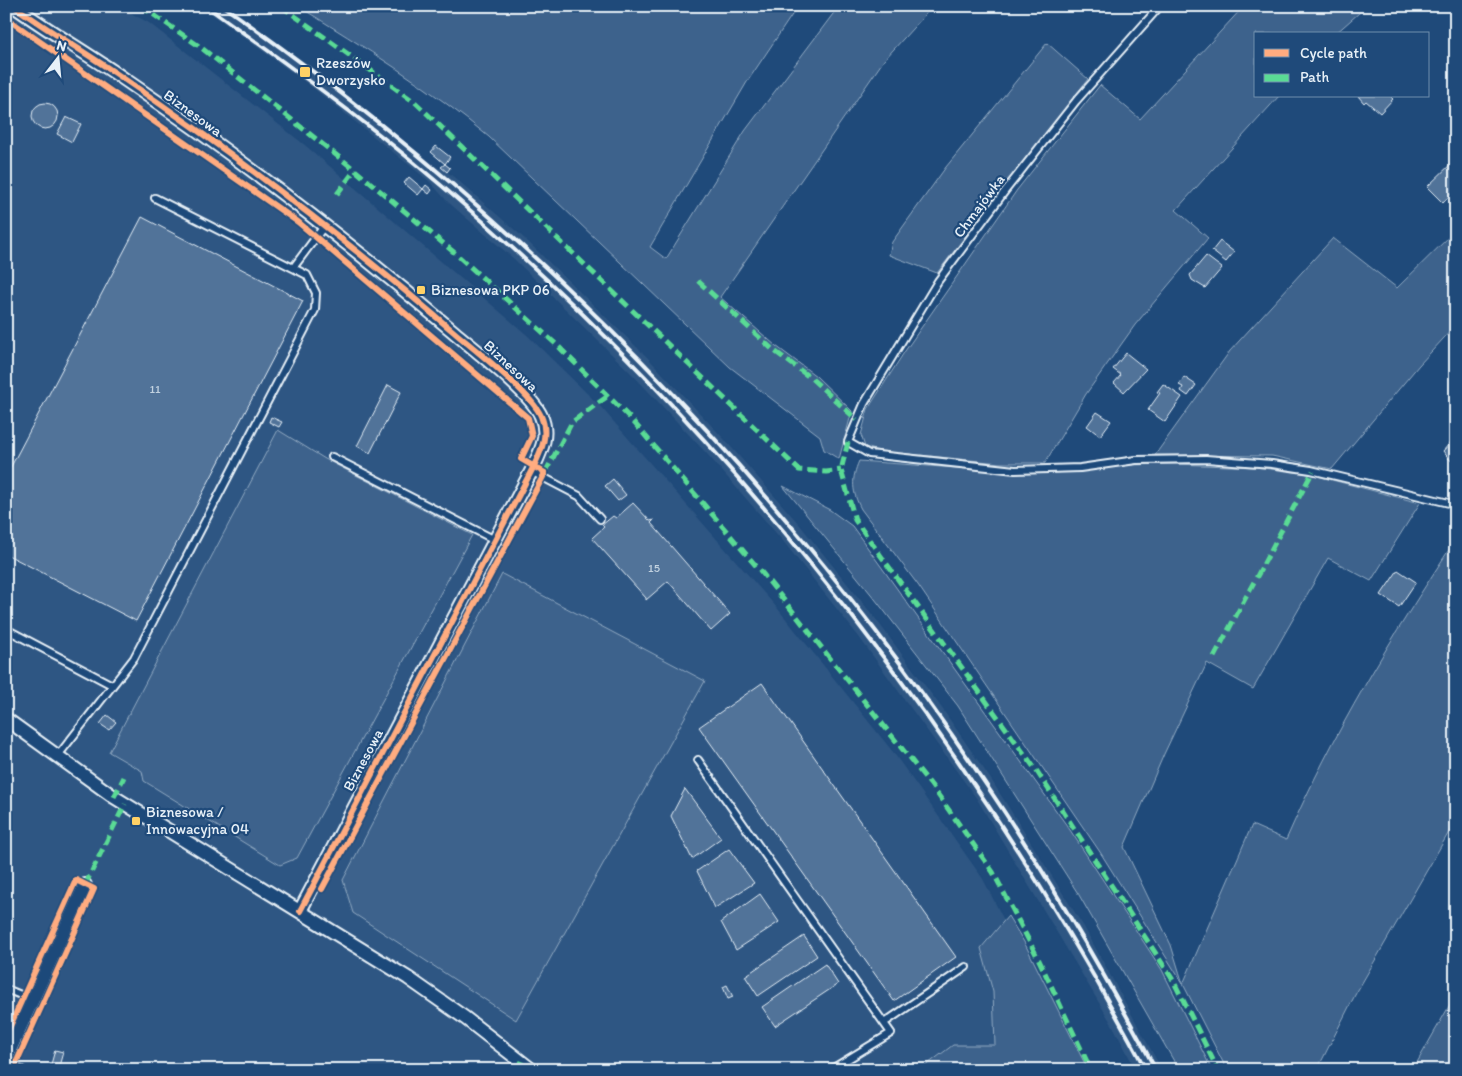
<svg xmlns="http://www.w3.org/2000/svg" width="1462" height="1076" viewBox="0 0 1462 1076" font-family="Itim,sans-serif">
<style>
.built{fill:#2e5683}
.green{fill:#3c628c;stroke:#92aac2}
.building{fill:#517399;stroke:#e8f1f8}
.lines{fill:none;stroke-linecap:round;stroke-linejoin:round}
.lane-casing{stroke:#e8f1f8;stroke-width:10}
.street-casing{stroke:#e8f1f8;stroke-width:16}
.lane{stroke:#1f4a7a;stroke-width:6}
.street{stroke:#1f4a7a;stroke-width:12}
.rail{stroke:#e8f1f8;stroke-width:4}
.quiet{stroke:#5adb95;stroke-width:5;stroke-dasharray:10 5;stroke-linecap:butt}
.cycleway-casing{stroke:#1f4a7a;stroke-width:9}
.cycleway{stroke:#ffac80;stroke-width:6}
.poi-dot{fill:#ffd166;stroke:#1f4a7a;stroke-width:2}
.labels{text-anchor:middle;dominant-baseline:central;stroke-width:4.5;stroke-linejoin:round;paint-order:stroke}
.number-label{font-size:12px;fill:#c2d2e0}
.poi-label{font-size:15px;fill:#e8f1f8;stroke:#1f4a7a;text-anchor:start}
.street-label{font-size:15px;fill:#e8f1f8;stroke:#1f4a7a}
</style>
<rect width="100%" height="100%" fill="#1f4a7a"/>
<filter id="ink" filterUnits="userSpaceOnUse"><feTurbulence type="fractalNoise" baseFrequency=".02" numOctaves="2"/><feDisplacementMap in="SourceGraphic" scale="10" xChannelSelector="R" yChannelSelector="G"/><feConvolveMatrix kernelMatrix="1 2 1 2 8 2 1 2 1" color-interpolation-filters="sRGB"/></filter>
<g filter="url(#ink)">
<!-- built -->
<path class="built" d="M6,6h112l31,17 157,123 221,189 72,70 179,204 115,143 90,127 97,191h-1074z
M201,6h27l104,77 107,86 2,-2 20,16 64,56 122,118 77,82 75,85 76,94 66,89 51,74 92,146 78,143h-26l-23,-44 -136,-227 -118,-162 -76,-96 -75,-86 -75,-80 -119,-116 -66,-57 -19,-21 -117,-94z"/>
<!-- green -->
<path class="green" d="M298,6h500l-51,76 -97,165 16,12 79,-128 94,-125h94l-49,54 -164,237 56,49 40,30 36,35 -13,48 -15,-9 -4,-14 -90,-69 -241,-230c-60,-50 -125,-90 -191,-131z
M1244,6h123l-32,28h-79v62h23l-103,114 32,28 -73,87 -49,69 -41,69h-45l-121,-12 -14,-4 -4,-12 7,-26 37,-58 112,-161 83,-105 40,34z
M1047,43l41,36 -151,194 -48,-18 3,-13 54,-75z
M1456,230v95l-37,40 -87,104 -60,-13 -117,-1 75,-104 103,-113 64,50z
M278,430l47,29 147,76 -175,323 -17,7 -136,-84 -2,-10 -33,-19z
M859,461l166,12 43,-1 57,-7 50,-1 80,3 54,7 111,29 -49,78 -43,-23 -75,131 -46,-26 -43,91 -40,93 47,98 12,39 69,-159 34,15c48,-109 105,-202 170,-301v281l-101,175 -38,75h-90l-44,-86 -83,-132 -182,-267 -57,-76c-9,-17 -10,-30 -2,-48z
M783,486l47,24 22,16 218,304 92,140 50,100h-33l-100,-175 -121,-189 -83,-107z
M502,574l203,107 -189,339 -163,-107 -10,-33z
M1008,916l16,26 64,128h-168l33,-25h42l-2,-53 -12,-44z
M1456,994v76h-44l3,-4z"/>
<!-- building -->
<path class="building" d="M1358,96h32l3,3 -13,14 -14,-12 -2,2z
M32 116a13 13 0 1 1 26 0a13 13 0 1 1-26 0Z
M66,117l15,7 -9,18 -15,-8z
M436,146l14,11 -5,7 -14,-12z
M1454,161l2,28 -13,14 -16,-16z
M445,164l5,4 -3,4 -6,-5z
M409,177l14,12 -5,6 -14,-12z
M426,185l6,5 -3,4 -6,-5z
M142,217l161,84 -167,320 -130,-67v-78z
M1220,241l14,11 -8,10 -14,-11z
M1206,256l16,12 -17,20 -13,-8 -2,-5z
M1126,353l20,16 -22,23 -10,-9 7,-8 -8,-6z
M1184,377l12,8 -8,11 -7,-5 2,-4 -4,-2z
M1163,384l19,13 -17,25 -17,-12 12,-17 -3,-1z
M388,385l13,7 -31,61 -13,-7z
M1097,412l14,9 -11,15 -13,-10z
M271,417l11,5 -3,5 -10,-5z
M1456,436v26l-6,-2 -7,-9z
M613,479l13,16 -8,6 -13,-15z
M633,503l17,18 4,-1 -3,3 79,91 -19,17 -43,-50 -22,19v-2l-54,-60 12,-11 -2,-2 11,-9 3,2z
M1398,570l18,12 -17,25 -18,-12z
M762,683l194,274 -62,44 -195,-274z
M107,715l9,7 -7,8 -9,-6z
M685,789l36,49 -29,21 -21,-43z
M729,849l25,34 -39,25 -18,-37z
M760,894l19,28 -43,28 -15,-28z
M804,936l13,20 -59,40 -13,-20z
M825,964l13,20 -63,42 -13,-19z
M727,985l6,12 -5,2 -5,-12z
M55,1050l8,2 -5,18 -8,-2z"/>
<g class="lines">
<!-- lane casing -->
<g class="lane-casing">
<path id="lane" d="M1160,6l-84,95 -71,90 -67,90 -74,123 -16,38 21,12 146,16 65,-2 56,-8 70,-1 66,5 39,6 138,33
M293,268l32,-43
M332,457l163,83
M531,471l48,25 21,23
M6,629l106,56
M57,757l77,-99 181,-348 1,-17 -9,-18 -152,-77
M698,760l193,273 -61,37
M6,989l27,11
M884,1023l82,-56
M6,1065l16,5"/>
</g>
<!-- street casing -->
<g class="street-casing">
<path id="street" d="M14,6c36,26 74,48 110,73 115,78 225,163 330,253 21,18 77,61 87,84 8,18 1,33 -7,50l-234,445
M6,719l108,78 294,181 57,40 67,52
M6,1059l79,-174"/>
</g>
<!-- lane -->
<use href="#lane" class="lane"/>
<!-- street -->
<use href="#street" class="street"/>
<!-- rail -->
<path class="rail" d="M206,6c59,42 117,84 174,129 317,253 575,578 766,935
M223,6c299,209 561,477 764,780 62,91 117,187 169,284"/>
<!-- quiet -->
<path class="quiet" d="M141,6l58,40 156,124 101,84 102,92 73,73 132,155 168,211 62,87 45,86 53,112
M281,6l135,97 383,367 27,2 15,-2
M337,194l18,-24
M698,281l74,68 40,30 45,41
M848,442l-7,28 14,50 181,250 137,210 45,90
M545,473l27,-51 36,-26
M1449,503l7,3
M1214,657l99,-186
M114,797l10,-20
M85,885l40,-81
M518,1070l4,-9"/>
<!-- cycleway casing -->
<g class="cycleway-casing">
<path id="cycleway" d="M14,6c36,26 74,48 110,73 115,78 225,163 330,253 21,18 77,61 87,84 8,18 1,33 -7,50l-234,445
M6,18l292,204 230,196 4,18 -11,23 24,14 -223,416
M6,1035l70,-155 18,9 -81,181"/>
</g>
<!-- cycleway -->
<use href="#cycleway" class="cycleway"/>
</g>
</g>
<!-- markers -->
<g class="poi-dot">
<rect x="299" y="66" width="12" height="12" rx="2.5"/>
<rect x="416" y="285" width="10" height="10" rx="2.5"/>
<rect x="131" y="816" width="10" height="10" rx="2.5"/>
</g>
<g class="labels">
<!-- number labels -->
<g class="number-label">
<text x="155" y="389">11</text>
<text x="654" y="568">15</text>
</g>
<!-- poi labels -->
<g class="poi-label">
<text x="316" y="63">Rzeszów<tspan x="316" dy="17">Dworzysko</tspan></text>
<text x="431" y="290">Biznesowa PKP 06</text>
<text x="146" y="812">Biznesowa /<tspan x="146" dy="17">Innowacyjna 04</tspan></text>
</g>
<!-- street labels -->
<g class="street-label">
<text transform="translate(193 113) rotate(36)">Biznesowa</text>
<text transform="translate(979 206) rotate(-53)">Chmajówka</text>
<text transform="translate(511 366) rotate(43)">Biznesowa</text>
<text transform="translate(363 760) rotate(-62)">Biznesowa</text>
</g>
</g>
<!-- margin -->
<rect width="1462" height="1076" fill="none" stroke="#1f4a7a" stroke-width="25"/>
<rect x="12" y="12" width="1437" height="1051" fill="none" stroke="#e8f1f8" stroke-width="2" filter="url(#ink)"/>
<!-- legend -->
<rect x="1254" y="32" width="175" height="65" fill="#1f4a7a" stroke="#6f8dac"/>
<rect x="1264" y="49" width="25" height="8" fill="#ffac80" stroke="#6f8dac"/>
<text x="1300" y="58" font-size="15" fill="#e8f1f8">Cycle path</text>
<rect x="1264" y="74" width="25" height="8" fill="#5adb95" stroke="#6f8dac"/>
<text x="1300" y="82" font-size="15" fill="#e8f1f8">Path</text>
<!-- north arrow -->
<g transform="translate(58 58) rotate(16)" stroke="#1f4a7a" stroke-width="4" paint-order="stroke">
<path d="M0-4L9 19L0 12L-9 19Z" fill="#e8f1f8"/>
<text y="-8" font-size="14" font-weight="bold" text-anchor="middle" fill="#e8f1f8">N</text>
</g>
</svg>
